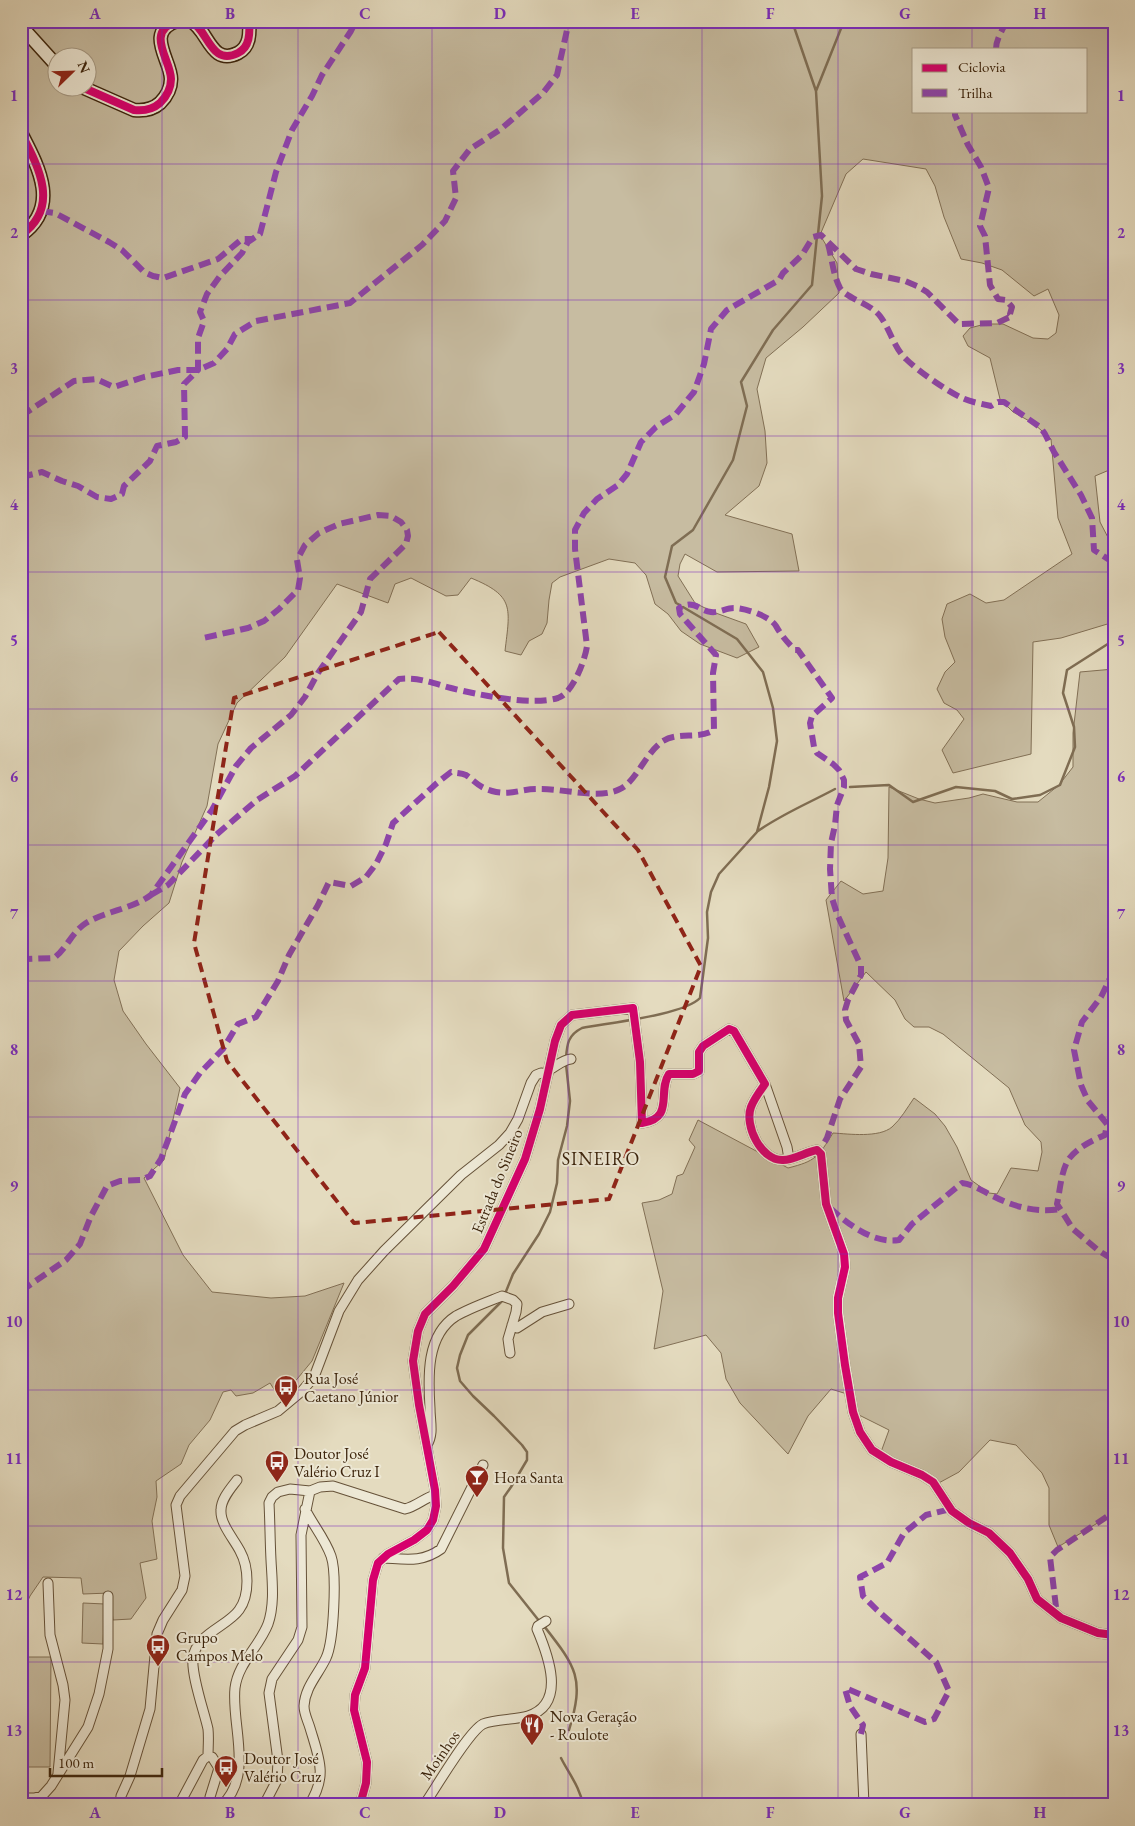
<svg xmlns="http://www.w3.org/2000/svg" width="1135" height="1826" viewBox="0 0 1135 1826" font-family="'EB Garamond',serif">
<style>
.green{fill:#c7bca1;stroke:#827056;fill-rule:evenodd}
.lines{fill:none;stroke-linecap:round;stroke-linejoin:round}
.stream{stroke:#7f6d53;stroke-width:2.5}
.street-casing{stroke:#665239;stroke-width:11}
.secondary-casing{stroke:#3c240c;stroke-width:15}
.street{stroke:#ede8d5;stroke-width:9}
.secondary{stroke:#ede8d5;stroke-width:12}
.quiet{stroke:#8e44ad;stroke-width:6;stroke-dasharray:12 6;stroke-linecap:butt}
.cycleway-casing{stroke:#ede8d5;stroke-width:11}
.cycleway{stroke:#d6006c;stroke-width:8}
.marked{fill:none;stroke:#8f2418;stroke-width:4;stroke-dasharray:10 6;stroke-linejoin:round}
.grid{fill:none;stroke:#7b2cbf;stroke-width:1;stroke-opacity:0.55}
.labels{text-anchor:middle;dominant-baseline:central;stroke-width:4;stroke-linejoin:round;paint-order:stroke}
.street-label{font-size:16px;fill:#3c240c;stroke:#ede8d5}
.poi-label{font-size:16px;fill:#3c240c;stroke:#ede8d5;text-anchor:start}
.neighbourhood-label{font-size:18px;letter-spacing:1px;fill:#3c240c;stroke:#ede8d5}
.neatline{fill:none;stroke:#7b2cbf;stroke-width:2}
.grid-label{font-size:16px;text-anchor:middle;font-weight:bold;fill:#7b2cbf}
</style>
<rect width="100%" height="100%" fill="#e4dbbf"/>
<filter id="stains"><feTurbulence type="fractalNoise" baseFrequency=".004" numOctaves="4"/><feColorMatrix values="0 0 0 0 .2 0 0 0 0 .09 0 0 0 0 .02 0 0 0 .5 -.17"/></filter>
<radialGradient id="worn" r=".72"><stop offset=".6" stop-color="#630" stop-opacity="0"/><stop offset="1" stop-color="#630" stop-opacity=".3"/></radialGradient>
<!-- green -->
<path class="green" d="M21,21h237l12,5 19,-5h825v447l-19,8 5,46 14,27v73l-53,16 -28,4 -2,112 -78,19 -11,-23 22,-31 -7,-9 -13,-7 -7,-14 8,-17 10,-10 -10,-25 -3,-18 5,-15 23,-10 16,9 18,-3 68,-46 -14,-36 -7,-79 -18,-16 -20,-11 -13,-13 -10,-41 -22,-12 -5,-10 7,-8 15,-4h18l30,14 15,1 8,-6 3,-18 -11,-26 -14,7 -32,-26 -20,-7 -21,-4 -17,-42 -9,-31 -9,-17 -63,-10 -17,15 -26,61 17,28 2,30 -36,34 -37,31 -9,31 8,42 2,32 -8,23 -34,29 67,19 7,37 -82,1 -32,-18 -5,10 -2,12 17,27 18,9 33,12 13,23 -22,11 -37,-14 -19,-13 -13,-17 -13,-10 -9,-29 -11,-12 -26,-4 -49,18 -8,6 -3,17 -2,23 -5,11 -13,7 -8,14 -16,-4c5,-43 10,-55 -34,-73l-13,17 -12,1 -35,-18 -16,6 -7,19 -51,-19 -52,73 -48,46 -19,41 -11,62 -25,56 -13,41 -26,23 -24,25 -5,29 9,31 23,33 34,44 -16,72 -20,18 39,77 29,37 59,6 34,-2 39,-13 -32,78 -19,23 -16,10 -7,-11 -17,10 -17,3 -5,-6 -8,2 -13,28 -21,25 -8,19 -25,17 1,16 -5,24 5,38 -17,4 6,35 -15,21 -18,1 -3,-27 -27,1 -2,-16 -38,-1 -13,19 -9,20zM914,49h172v62h-172zM58,58h30v30h-30z
M1114,669v844l-56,34 -9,-22v-37l-7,-15 -26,-28 -26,-5 -31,32 -24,13 -44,-24 -10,-9 8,-22 -32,-16 -10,-20 -16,-5 -23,27 -20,38 -48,-51 -14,-24 -5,-26 -15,-18 -52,14 9,-58 -21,-88 17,-3 13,-6 5,-18 6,-2 12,-27 -6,-7 9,-20 90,48c28,-7 30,-11 45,-35 16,1 46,5 59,-6 9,-8 15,-19 22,-29l21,16 10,12 12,21 14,33 18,13 8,1 14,-26 27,3 4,-19 -1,-10 -16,-17 -16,-37 -66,-54 -14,-7h-15l-9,-8 -10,-19 -29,-28 -22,29 -18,-101 15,-19 22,13 20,-3 5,-33 1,-71 30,12 16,4 34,-5 14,-4 34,8h21l21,-17 14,-18v-34l7,-61z
M83,1603l22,1 -2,40 -21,-1z
M21,1657h30l-1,110h-29z"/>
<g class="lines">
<!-- stream -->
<path class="stream" d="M792,21l24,70 6,105 -4,38
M816,91l28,-70
M680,605l-4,-2 -11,-26 7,-31 21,-16 40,-70 14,-54 -6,-24 32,-52 39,-45 5,-49
M1110,642l4,-8
M850,787l39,-2 24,17 43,-15 39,4 17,8 28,-4 20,-10 15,-38 -1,-20 -11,-34 4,-23 47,-30
M758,831c24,-17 51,-28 77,-42
M566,1058c1,-14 2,-23 16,-30 25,-5 102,-13 118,-30l8,-60 -1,-26 4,-20 8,-18 38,-42 12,-45 8,-46 -4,-33 -10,-36 -26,-33 -54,-32
M505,1294l8,-20 26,-40 11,-22 7,-29 1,-23 9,-34 3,-25 -4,-37
M504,1299l-36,36 -8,20 -3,13 3,13 13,15 21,20 28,29 5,7v8l-16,27 -7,10 -1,51 6,35 31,39
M544,1626c32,41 41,52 25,104
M561,1758c8,16 19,29 22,47"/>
<!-- street casing -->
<g class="street-casing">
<path id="street" d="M549,1070c8,-4 13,-10 22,-11
M765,1084l22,63 2,12
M512,1325l5,3 25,-16 27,-8
M427,1445c7,-12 3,-23 3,-37 -2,-31 -4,-73 26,-92 14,-8 31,-14 46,-20l11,4 4,4 -1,8 -8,27 2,14
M305,1509c8,16 20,30 26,47 6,17 3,85 -5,102 -8,17 -21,29 -22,48 0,8 4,15 6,22 9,30 18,48 -1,77
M383,1558c22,1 39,5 58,-9l42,-84
M48,1583l2,52 13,50 2,15 -7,73
M861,1734l3,71
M208,1756l4,1 7,11 -9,29 1,8
M21,1798h13l8,-2 9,-10 37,-59 11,-33 9,-45v-53
M120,1805l1,-9 9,-20 20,-67 7,-75 6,-14 19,-30 3,-14 -9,-71 4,-9 55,-65 10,-6 33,-14 24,-20 12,-14 25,-66 19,-31 26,-29 77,-76 38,-30 11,-12 8,-14 13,-36 5,-8 5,-2 7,1
M179,1805l24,-45 5,-4c0,-8 1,-18 0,-27 -4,-18 -17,-54 -15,-71 3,-24 35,-32 46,-48 6,-8 8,-20 8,-29 0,-10 -2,-21 -7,-30 -6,-12 -20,-27 -19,-41 0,-11 10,-22 16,-30
M222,1805c32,-30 9,-80 13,-117 3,-25 24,-41 33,-64 7,-20 4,-44 3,-64 -1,-19 -1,-38 -2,-57l3,-6 6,-5 12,-3 20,2 10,-4 13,-1 72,23c12,-3 19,-11 30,-14
M264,1805l13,-25 1,-19 -9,-68 3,-14 26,-39 4,-13 -1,-92 9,-44
M360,1805l6,-22 1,-21 -13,-52 1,-15 10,-27 8,-88 5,-17 10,-9 26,-14 13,-10 6,-10 3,-14 -1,-16 -16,-85 -6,-44 5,-30 7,-17 28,-28 31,-37 41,-90 15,-50 15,-68 6,-16 11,-10 61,-7 7,54 2,61c33,-5 15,-31 27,-49h24l6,-3v-19l4,-6 26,-17 5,2 31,53c-5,7 -11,15 -14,23 -7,18 10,54 32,53 11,0 23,-8 34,-10l4,4 5,50 18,50 1,13 -7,31v15l7,52 8,47 7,20 12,18 19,12 31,13 11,7 19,29 17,12 20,10 21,20 18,26 9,20 24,19 37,15 16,2
M424,1805c12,-17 44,-73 59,-81 12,-5 32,-4 45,-8 39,-12 20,-61 9,-87l1,-3 8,-5"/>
</g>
<!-- secondary casing -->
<g class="secondary-casing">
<path id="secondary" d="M190,21c18,7 20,46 48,32 12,-6 12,-20 11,-32
M21,26l37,41
M84,88l50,22c9,1 18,0 26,-7 6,-6 11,-15 11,-24 0,-19 -27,-47 6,-58
M21,133c17,33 40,74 0,102"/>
</g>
<!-- street -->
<use href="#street" class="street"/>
<!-- secondary -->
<use href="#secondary" class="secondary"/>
<!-- quiet -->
<path class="quiet" d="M996,49c0,-11 7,-18 10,-28
M41,211l14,2 54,29 13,8 22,22 9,4 10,2 55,-19 24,-20h11
M828,244c4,14 5,31 12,44 7,11 30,15 40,28 10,13 14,32 26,43 12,12 41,32 56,39 9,4 20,6 29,8l7,-4h6l36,25 5,7 9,18 27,43 11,23 2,32 20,13
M21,416l53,-35 22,-2 18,8 30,-10 34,-7h20l16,-7 13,-14 8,-15 21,-13 94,-18 72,-58 23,-24 11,-23 -3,-27 17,-22 31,-20 42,-36 14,-18 12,-54
M21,477l21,-5 20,9 16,5 19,11 14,2 11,-5 2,-8 26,-25 7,-15 19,-4 9,-5 -1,-53 14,-14v-32l6,-17 -4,-9 7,-18 13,-18 22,-23 6,-11 12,-8 16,-62 16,-42 20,-34 10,-21 29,-44 5,-10
M151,895l17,-10 48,-50 41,-35 38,-24 104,-97c20,-2 33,4 52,9 28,7 80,18 107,10 15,-5 27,-38 29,-52l-12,-97v-19l9,-17 13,-14 21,-14 9,-11 14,-32 15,-15 20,-13 18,-22 10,-28 7,-35 16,-19 52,-30 4,-7 19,-18 11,-18 8,-2 35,34 15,5 34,7 12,5 10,6 32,32 38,-1 15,-7 -2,-2 2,-7 -6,-7 -8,-1 -8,-14 -5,-49 -5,-10 9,-38 -8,-21 -13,-22 -13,-30v-4
M21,962l6,-3 27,-1c13,-10 18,-26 32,-35 20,-12 46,-14 65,-28l61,-85 24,-44 15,-18 40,-33 14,-18 13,-24 43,-61 9,-33 36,-35 2,-8 -1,-6 -6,-8 -10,-6 -13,-1 -39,9 -20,9 -14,12 -8,15 3,18 -2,12 -19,19 -15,12 -16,7 -45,10
M1114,970l-13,27 -19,25 -8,28 7,35 7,16 19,23 -2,11c-12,5 -31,14 -38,27 -6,12 -7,28 -10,42l16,25 26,22 15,9
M830,1208c18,16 43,36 69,32l13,-16 50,-41c11,1 22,9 33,14 19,10 44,16 65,12
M21,1291l45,-31 14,-16 11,-28 16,-30 13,-5 21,-1 9,-4 11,-17 24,-65 15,-21 23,-24 15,-25 18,-7 22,-36 11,-26 29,-50 11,-23 22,4 15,-9 10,-13 10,-20 7,-21 44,-40 14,-11c5,1 11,1 15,3 10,7 12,12 26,16 18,5 28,-2 45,-2 25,-1 62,11 83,0 16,-7 26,-37 43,-48 16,-10 36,-1 51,-11l-1,-57 3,-18 -36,-41 -1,-6c16,-9 18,2 32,4 8,1 15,-4 23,-4 11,0 36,8 42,18 5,9 11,16 19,24h3l34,48 -20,18 -2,7 4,24 3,6 16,11 6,6 5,10v7l-7,18 -2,20 -4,18 -1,26 2,29 5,16 24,52v9l-13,25 -3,10 1,10 13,24 2,23 -21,32 -13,39 -8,14
M1056,1607l-6,-50 7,-7 57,-38
M861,1734l2,-9 -13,-19 -5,-17h3l77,33 9,-3 15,-28 -13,-29 -59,-52 -14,-14 -3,-19 27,-14 17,-30 22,-18 25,-6"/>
<!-- cycleway casing -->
<g class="cycleway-casing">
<path id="cycleway" d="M190,21c18,7 20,46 48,32 12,-6 12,-20 11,-32
M84,88l50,22c9,1 18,0 26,-7 6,-6 11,-15 11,-24 0,-19 -27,-47 6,-58
M21,133c17,33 40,74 0,102
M360,1805l6,-22 1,-21 -13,-52 1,-15 10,-27 8,-88 5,-17 10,-9 26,-14 13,-10 6,-10 3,-14 -1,-16 -16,-85 -6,-44 5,-30 7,-17 28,-28 31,-37 41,-90 15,-50 15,-68 6,-16 11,-10 61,-7 7,54 2,61c33,-5 15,-31 27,-49h24l6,-3v-19l4,-6 26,-17 5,2 31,53c-5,7 -11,15 -14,23 -7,18 10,54 32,53 11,0 23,-8 34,-10l4,4 5,50 18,50 1,13 -7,31v15l7,52 8,47 7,20 12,18 19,12 31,13 11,7 19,29 17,12 20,10 21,20 18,26 9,20 24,19 37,15 16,2"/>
</g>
<!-- cycleway -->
<use href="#cycleway" class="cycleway"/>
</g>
<!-- marked area -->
<path class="marked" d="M439,632l199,218 63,116 -92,233 -255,24 -127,-162 -33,-118 40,-245z"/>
<!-- grid -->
<path class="grid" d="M162,21v1784M298,21v1784M432,21v1784M568,21v1784M702,21v1784M838,21v1784M972,21v28M972,111v1694M21,164h1093M21,300h1093M21,436h1093M21,572h1093M21,709h1093M21,845h1093M21,981h1093M21,1117h1093M21,1254h1093M21,1390h1093M21,1526h1093M21,1662h1093"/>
<!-- icons -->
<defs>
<g id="bus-pin" transform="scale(1.25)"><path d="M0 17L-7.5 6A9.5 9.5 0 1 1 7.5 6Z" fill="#8f2418" stroke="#ede8d5"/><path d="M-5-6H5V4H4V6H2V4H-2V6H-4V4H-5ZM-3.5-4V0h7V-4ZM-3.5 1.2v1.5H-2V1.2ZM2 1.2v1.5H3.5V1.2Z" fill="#fff"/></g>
<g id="bar-pin" transform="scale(1.25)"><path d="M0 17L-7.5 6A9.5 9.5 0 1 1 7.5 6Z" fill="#8f2418" stroke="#ede8d5"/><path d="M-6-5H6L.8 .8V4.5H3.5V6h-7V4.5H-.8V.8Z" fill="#fff"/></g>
<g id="restaurant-pin" transform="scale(1.25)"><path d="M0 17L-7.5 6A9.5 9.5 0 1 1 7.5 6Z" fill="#8f2418" stroke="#ede8d5"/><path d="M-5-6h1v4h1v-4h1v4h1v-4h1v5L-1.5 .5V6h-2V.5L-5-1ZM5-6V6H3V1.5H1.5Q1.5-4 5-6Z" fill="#fff"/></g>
</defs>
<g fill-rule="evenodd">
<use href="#bus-pin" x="286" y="1387"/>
<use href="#bus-pin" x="277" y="1462"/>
<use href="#bar-pin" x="477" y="1477"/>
<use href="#bus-pin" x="158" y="1646"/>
<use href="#restaurant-pin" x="532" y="1725"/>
<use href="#bus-pin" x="226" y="1767"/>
</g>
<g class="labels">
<!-- street labels -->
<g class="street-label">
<text transform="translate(497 1181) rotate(-68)">Estrada do Sineiro</text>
<text transform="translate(440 1755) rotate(-55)">Moinhos</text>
</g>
<!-- poi labels -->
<g class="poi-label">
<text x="304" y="1378">Rua José<tspan x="304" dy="18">Caetano Júnior</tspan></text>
<text x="294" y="1453">Doutor José<tspan x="294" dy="18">Valério Cruz I</tspan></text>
<text x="494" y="1477">Hora Santa</text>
<text x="176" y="1637">Grupo<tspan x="176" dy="18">Campos Melo</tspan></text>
<text x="550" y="1716">Nova Geração<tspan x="550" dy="18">- Roulote</tspan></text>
<text x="244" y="1758">Doutor José<tspan x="244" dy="18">Valério Cruz</tspan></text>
</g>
<!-- neighbourhood labels -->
<g class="neighbourhood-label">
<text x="601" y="1158">SINEIRO</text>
</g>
</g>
<!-- margin -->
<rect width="1135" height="1826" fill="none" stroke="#e4dbbf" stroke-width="55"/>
<!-- legend -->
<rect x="912" y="48" width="175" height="65" fill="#ede8d5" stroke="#a69a85"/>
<rect x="922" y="64" width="25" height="8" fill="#d6006c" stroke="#a69a85"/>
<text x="958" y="72" font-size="15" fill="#3c240c">Ciclovia</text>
<rect x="922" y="89" width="25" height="8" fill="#8e44ad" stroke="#a69a85"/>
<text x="958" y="98" font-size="15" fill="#3c240c">Trilha</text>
<!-- north arrow -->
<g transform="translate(72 72) rotate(67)"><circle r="24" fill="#ede8d5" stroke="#a69a85"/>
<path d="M0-4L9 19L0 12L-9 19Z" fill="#8f2418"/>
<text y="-8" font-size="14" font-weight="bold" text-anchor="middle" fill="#3c240c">N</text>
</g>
<!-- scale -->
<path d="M50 1768v8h112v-8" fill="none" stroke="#3c240c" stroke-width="2.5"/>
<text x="58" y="1768" font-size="15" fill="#3c240c" stroke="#ede8d5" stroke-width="4" paint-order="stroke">100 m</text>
<rect x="28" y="28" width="1080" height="1770" class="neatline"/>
<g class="grid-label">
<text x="95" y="19">A</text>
<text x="230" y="19">B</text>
<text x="365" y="19">C</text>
<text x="500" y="19">D</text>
<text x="635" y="19">E</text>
<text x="770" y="19">F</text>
<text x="905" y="19">G</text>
<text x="1040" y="19">H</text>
<text x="14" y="101">1</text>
<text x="1121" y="101">1</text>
<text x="14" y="238">2</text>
<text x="1121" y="238">2</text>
<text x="14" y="374">3</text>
<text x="1121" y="374">3</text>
<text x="14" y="510">4</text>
<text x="1121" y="510">4</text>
<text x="14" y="646">5</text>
<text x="1121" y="646">5</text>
<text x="14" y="782">6</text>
<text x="1121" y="782">6</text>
<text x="14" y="919">7</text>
<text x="1121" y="919">7</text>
<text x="14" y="1055">8</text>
<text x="1121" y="1055">8</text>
<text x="14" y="1191">9</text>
<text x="1121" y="1191">9</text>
<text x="14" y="1327">10</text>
<text x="1121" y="1327">10</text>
<text x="14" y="1464">11</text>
<text x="1121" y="1464">11</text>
<text x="14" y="1600">12</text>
<text x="1121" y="1600">12</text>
<text x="14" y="1736">13</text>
<text x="1121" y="1736">13</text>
<text x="95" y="1818">A</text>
<text x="230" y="1818">B</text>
<text x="365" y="1818">C</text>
<text x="500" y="1818">D</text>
<text x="635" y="1818">E</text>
<text x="770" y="1818">F</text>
<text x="905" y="1818">G</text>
<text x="1040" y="1818">H</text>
</g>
<rect width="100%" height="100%" filter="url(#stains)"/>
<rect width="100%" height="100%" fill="url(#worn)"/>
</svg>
